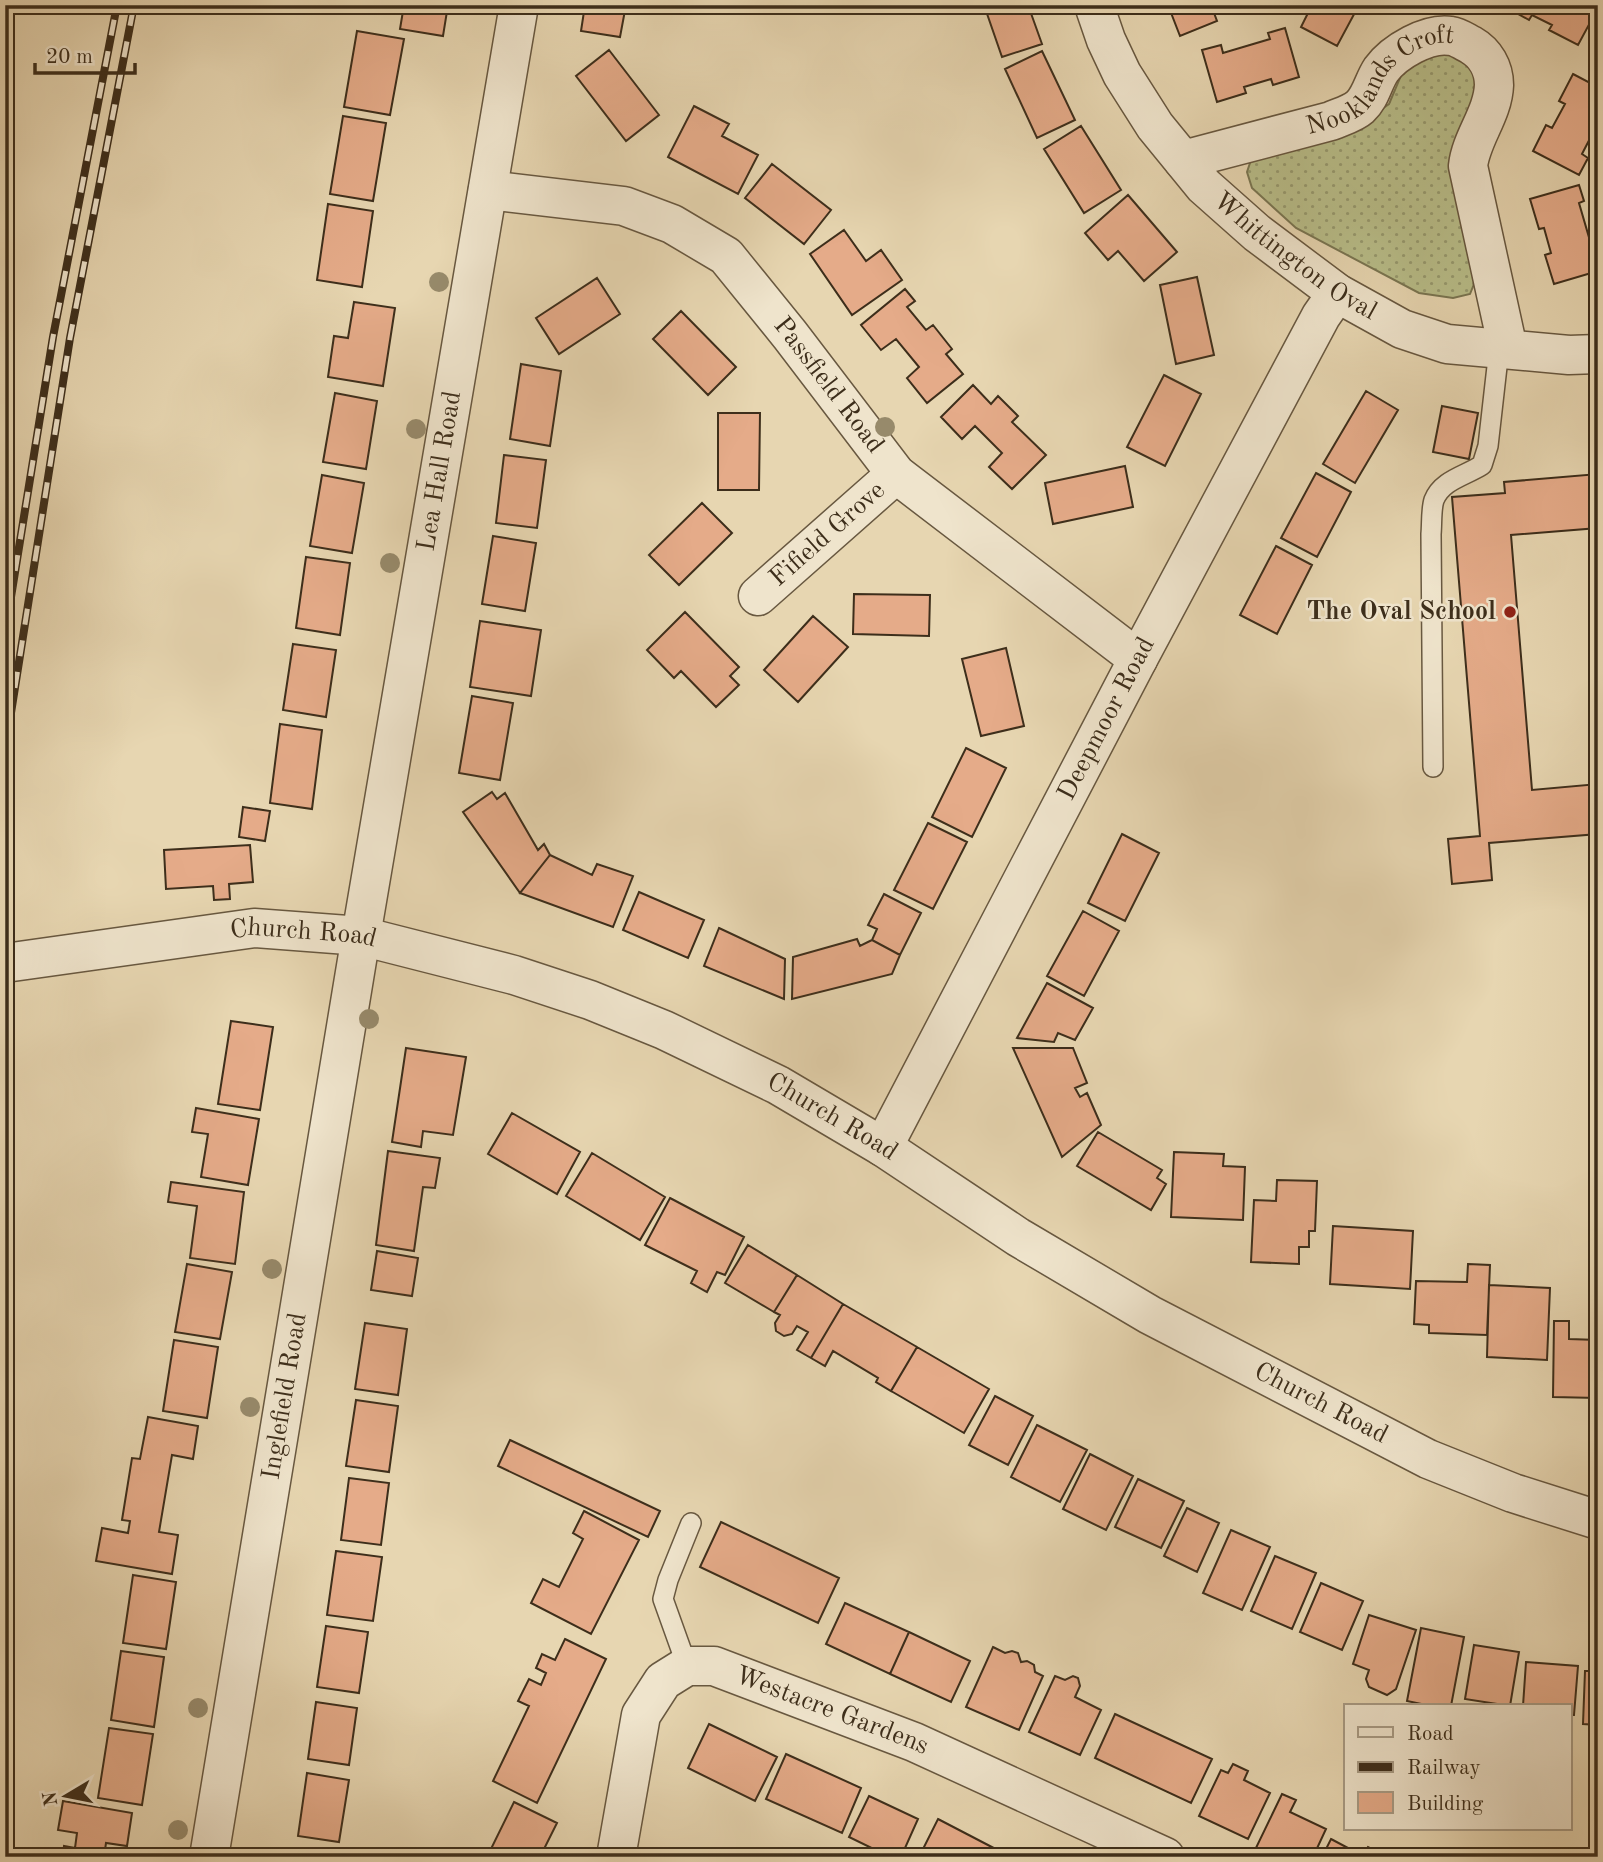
<svg xmlns="http://www.w3.org/2000/svg" width="1603" height="1862" viewBox="0 0 1603 1862" font-family="'Old Standard TT',serif">
<style>
.grass{fill:url(#grass-dots);stroke:#7a7652;stroke-width:2}
.building{fill:#e5ab89;stroke:#3d2e1b;stroke-width:2}
.lines{fill:none;stroke-linecap:round;stroke-linejoin:round}
.service-casing{stroke:#685840;stroke-width:22}
.minor-casing{stroke:#685840;stroke-width:41}
.tertiary-casing{stroke:#685840;stroke-width:41}
.service{stroke:#efe4cc;stroke-width:19}
.minor{stroke:#efe4cc;stroke-width:38}
.tertiary{stroke:#efe4cc;stroke-width:38}
.rail-casing{stroke:#3d2e1b;stroke-width:8}
.rail{stroke:#efe4cc;stroke-width:5;stroke-dasharray:16;stroke-linecap:butt}
.tree{fill:#978a6b}
.poi-dot{fill:#8f2418;stroke:#efe4cc;stroke-width:2.5}
.labels{text-anchor:middle;dominant-baseline:central;stroke-width:5;stroke-linejoin:round;paint-order:stroke}
.street-label{font-size:26px;fill:#3d2e1b;stroke:#efe4cc}
.poi-label{font-size:26px;font-weight:bold;fill:#3d2e1b;stroke:#efe4cc;text-anchor:end}
</style>
<defs>
<pattern id="grass-dots" width="8" height="8" patternUnits="userSpaceOnUse" patternTransform="scale(1.75)"><rect width="8" height="8" fill="#b8bd89"/><path d="M2 2h.1M6 6h.1" fill="none" stroke="#979a6f" stroke-width="1.8" stroke-linecap="round"/></pattern>
</defs>
<rect width="100%" height="100%" fill="#e7d6b1"/>
<filter id="stains"><feTurbulence type="fractalNoise" baseFrequency=".00286" numOctaves="4"/><feColorMatrix values="0 0 0 0 .2 0 0 0 0 .09 0 0 0 0 .02 0 0 0 .5 -.17"/></filter>
<radialGradient id="worn" r=".72"><stop offset=".6" stop-color="#630" stop-opacity="0"/><stop offset="1" stop-color="#630" stop-opacity=".3"/></radialGradient>
<!-- grass -->
<path class="grass" d="M1452,53l24,8 2,213 -8,20 -17,4 -34,-5 -123,-65 -44,-40 -5,-16 5,-15 109,-34 28,-19 13,-31 24,-19z"/>
<!-- building -->
<path class="building" d="M404,5h44l-5,31 -43,-7z
M585,5h41l-6,32 -39,-6z
M984,5h44l14,39 -40,13z
M1168,5h43l6,16 -37,15z
M1312,5h47l-22,41 -36,-19z
M1502,5h95l1,3 -20,37 -29,-15 3,-5 -20,-10 -3,5z
M1285,28l14,49 -26,8 -2,-6 -27,8 2,6 -29,9 -15,-52 19,-5 2,8 47,-14 -2,-6z
M357,31l47,8 -14,76 -46,-8z
M609,50l50,65 -33,26 -50,-65z
M1042,51l33,69 -38,18 -32,-69z
M1573,74l25,13v36l-16,31 6,4 -9,17 -46,-24 13,-26 6,3 13,-24 -6,-3z
M694,106l35,18 -7,12 36,19 -20,39 -70,-37z
M343,116l43,7 -13,78 -43,-7z
M1081,126l40,64 -37,23 -40,-64z
M772,164l59,46 -27,34 -59,-46z
M1579,185l5,16 -5,2 14,48 5,-1v21l-44,13 -9,-29 6,-2 -7,-25 -5,1 -9,-30z
M1128,195l49,57 -33,29 -26,-30 -10,9 -23,-27z
M328,204l45,7 -11,76 -45,-7z
M844,230l22,31 15,-11 21,30 -50,35 -42,-61z
M1197,277l17,78 -38,9 -16,-79z
M597,278l23,36 -61,40 -23,-36z
M905,289l10,12 -8,6 19,23 7,-5 19,24 -6,5 17,20 -36,29 -20,-25 12,-11 -23,-28 -15,11 -20,-25z
M354,302l41,6 -12,78 -55,-9 6,-41 14,2z
M681,311l55,56 -28,28 -55,-56z
M521,364l40,7 -11,75 -40,-7z
M1164,375l37,19 -36,72 -38,-19z
M973,385l18,19 7,-8 20,20 -6,6 34,33 -34,34 -23,-22 13,-14 -27,-27 -13,13 -21,-22z
M1366,391l32,19 -43,73 -32,-19z
M335,393l42,8 -11,68 -43,-7z
M1442,406l36,7 -9,46 -36,-7z
M718,413h42l-1,77h-41z
M504,455l42,5 -9,68 -41,-5z
M1125,466l8,41 -80,17 -8,-41z
M1316,473l35,19 -34,65 -36,-19z
M1598,474v54l-87,7 21,255 66,-6v50l-109,9 3,37 -40,4 -4,-45 32,-3 -28,-339 53,-4 -1,-11z
M322,475l42,8 -12,70 -42,-7z
M702,503l30,30 -53,52 -30,-30z
M493,536l43,7 -11,68 -43,-7z
M1276,546l36,19 -35,69 -37,-19z
M306,557l44,6 -10,72 -44,-7z
M854,594l76,1 -1,41 -76,-2z
M685,612l54,55 -9,9 9,9 -23,22 -35,-36 -7,7 -27,-28z
M813,616l35,31 -50,55 -34,-32z
M480,621l61,9 -10,66 -61,-9z
M293,644l43,6 -10,67 -43,-7z
M1006,648l18,78 -43,10 -19,-77z
M472,696l41,7 -13,77 -41,-7z
M280,724l42,6 -10,79 -42,-6z
M966,748l40,20 -34,69 -40,-20z
M492,792l5,7 8,-6 33,57 6,-6 6,11 -30,38 -57,-81z
M243,807l27,4 -5,30 -26,-4z
M928,823l39,19 -34,67 -39,-19z
M1122,834l37,19 -34,68 -37,-18z
M250,845l3,37 -24,2 1,15 -16,1 -1,-14 -47,3 -2,-39z
M550,855l42,20 5,-11 36,12 -20,51 -93,-34z
M639,892l65,28 -16,38 -65,-28z
M884,894l37,19 -21,42 -28,-15 5,-11 -9,-4z
M1083,911l36,20 -35,65 -37,-20z
M719,928l66,31 -1,40 -80,-33z
M857,939l3,7 12,-6 28,15 -8,19 -100,25 1,-42z
M1047,983l46,25 -18,32 -17,-7 -4,9 -37,-4z
M231,1021l42,6 -13,83 -42,-6z
M406,1048l60,9 -13,78 -30,-4 -2,16 -29,-5z
M1013,1048h60l14,35 -12,5 5,9 7,-4 14,32 -39,32z
M196,1108l63,11 -11,66 -47,-8 7,-43 -16,-2z
M512,1113l68,39 -23,42 -69,-40z
M1098,1132l64,38 -5,8 9,6 -15,26 -74,-44z
M388,1151l52,7 -5,30 -12,-1 -9,64 -38,-6z
M1174,1152l50,2 -1,12 22,1 -2,53 -72,-3z
M592,1153l73,44 -25,43 -74,-44z
M1277,1180l40,1 -2,50h-6v16h-10v17l-48,-2 3,-62 22,1z
M171,1182l73,10 -9,72 -45,-6 7,-52 -29,-4z
M670,1198l74,39 -19,38 -8,-3 -10,20 -16,-9 6,-12 -52,-26z
M1333,1226l80,5 -3,58 -80,-5z
M748,1245l49,30 -23,37 -49,-29z
M377,1251l41,7 -6,38 -41,-6z
M187,1264l45,8 -12,67 -45,-7z
M1468,1264l22,1 -3,70 -58,-2v-8l-15,-1 2,-43 51,1z
M797,1275l46,29 -32,54 -14,-8 11,-18 -11,-6 -5,8 -8,2 -8,-5 -1,-8 5,-8 -6,-3z
M1489,1285l61,3 -3,72 -60,-3z
M843,1304l74,43 -26,44 -15,-9 2,-4 -45,-27 -8,15 -14,-8z
M1554,1321h15v18l29,1v58l-45,-1z
M365,1323l42,6 -9,66 -43,-6z
M174,1340l44,7 -11,71 -44,-7z
M917,1347l72,42 -25,44 -73,-42z
M995,1396l38,20 -25,49 -39,-20z
M356,1400l42,6 -9,66 -43,-6z
M148,1417l50,9 -5,33 -21,-4 -13,77 19,3 -6,39 -76,-13 6,-33 26,5 2,-12 -8,-1 10,-62 8,1z
M1037,1425l50,25 -27,52 -49,-25z
M510,1440l150,71 -12,26 -150,-71z
M1090,1454l43,22 -27,54 -43,-21z
M349,1478l40,5 -8,62 -40,-5z
M1138,1479l46,22 -23,47 -46,-21z
M1187,1508l32,15 -22,49 -33,-16z
M584,1511l55,29 -48,94 -60,-31 12,-24 16,8 24,-48 -10,-6z
M721,1522l118,56 -21,45 -118,-56z
M1231,1530l39,17 -28,63 -39,-17z
M336,1551l46,6 -9,64 -46,-6z
M1275,1556l41,17 -24,56 -41,-18z
M133,1575l43,7 -10,67 -43,-6z
M1321,1583l42,18 -21,49 -42,-18z
M845,1603l64,29 -19,42 -64,-30z
M1369,1615l47,15 -20,59 -9,6 -18,-8 -3,-8 3,-9 -16,-6z
M326,1626l42,6 -9,61 -42,-6z
M1421,1628l43,9 -13,69h-20l-24,-5z
M909,1632l61,29 -19,41 -61,-28z
M565,1639l41,20 -69,144 -44,-22 36,-75 -11,-5 11,-22 12,6 5,-12 -10,-5 6,-14 13,6z
M1474,1645l45,7 -9,54 -45,-7z
M993,1647l12,6 7,-2 6,2 3,9 6,-1 7,4 1,7 8,4 -24,54 -53,-23z
M121,1651l43,6 -10,70 -43,-7z
M1526,1662l52,4 -4,49h-4v-9h-47z
M1585,1671h13v54l-15,-1z
M1055,1676l10,4 8,-4 5,2 2,8 -5,11 26,13 -21,45 -51,-23z
M316,1702l41,6 -8,57 -41,-6z
M1115,1714l97,45 -21,44 -96,-45z
M709,1724l68,33 -22,44 -67,-33z
M109,1728l44,6 -11,71 -44,-7z
M786,1754l75,34 -19,45 -76,-34z
M1233,1764l15,7 -4,9 26,13 -22,46 -49,-23 22,-46 7,3z
M307,1773l42,7 -10,62 -41,-6z
M1282,1794l14,6 -6,12 36,17 -13,28h-49l-10,-5z
M869,1796l49,23 -17,38h-11l-41,-20z
M63,1801l69,12 -5,33 -21,-3 -2,14h-41l1,-11 11,2 2,-15 -19,-3z
M514,1802l43,21 -17,34h-53z
M938,1819l73,38h-92z
M1331,1839l32,17 5,-9 20,10h-66z
M292,1848l46,6v3h-47z"/>
<g class="lines">
<!-- service casing -->
<g class="service-casing">
<path id="service" d="M1433,767l-2,-233c1,-10 0,-25 3,-34 8,-20 31,-24 48,-35l6,-19 11,-97
M687,1666l-24,-67 5,-19 23,-57"/>
</g>
<!-- minor casing -->
<g class="minor-casing">
<g id="minor">
<path id="s1" d="M1094,5l12,35 16,34 33,52 49,60 53,47 80,60 65,36 45,15 122,11 29,-1"/>
<path id="s2" d="M1183,160l148,-39c9,-4 21,-7 29,-14 11,-10 13,-25 21,-37 13,-18 47,-38 70,-34 7,1 14,6 20,9 14,8 23,23 23,40 -1,29 -23,53 -26,81l40,183"/>
<path id="s3" d="M488,190l136,16 48,18 54,32 64,79 106,139 242,185"/>
<path id="s4" d="M758,596l138,-122"/>
<path id="s5" d="M883,1147l255,-488 183,-343 16,-23"/>
<path id="s6" d="M209,1857l152,-921 158,-931"/>
<path id="s7" d="M616,1857l25,-142 22,-34 24,-15h27l200,76 251,115"/>
</g>
</g>
<!-- tertiary casing -->
<g class="tertiary-casing">
<g id="tertiary">
<path id="s8" d="M5,963l249,-35 107,8 153,39 76,25 74,30 114,55 105,62 135,90 132,78 278,144 85,34 85,27"/>
</g>
</g>
<!-- service -->
<use href="#service" class="service"/>
<!-- minor -->
<use href="#minor" class="minor"/>
<!-- tertiary -->
<use href="#tertiary" class="tertiary"/>
<!-- rail casing -->
<g class="rail-casing">
<path id="rail" d="M5,634l48,-297 64,-332
M5,751l65,-413 64,-333"/>
</g>
<!-- rail -->
<use href="#rail" class="rail"/>
</g>
<!-- trees -->
<g class="tree">
<circle cx="439" cy="282" r="10"/>
<circle cx="885" cy="427" r="10"/>
<circle cx="416" cy="429" r="10"/>
<circle cx="390" cy="563" r="10"/>
<circle cx="369" cy="1019" r="10"/>
<circle cx="272" cy="1269" r="10"/>
<circle cx="250" cy="1407" r="10"/>
<circle cx="198" cy="1708" r="10"/>
<circle cx="178" cy="1830" r="10"/>
</g>
<!-- markers -->
<circle class="poi-dot" cx="1510" cy="612" r="7"/>
<g class="labels">
<!-- street labels -->
<g class="street-label">
<text stroke="none"><textPath href="#s2" startOffset="220">Nooklands Croft</textPath></text>
<text stroke="none"><textPath href="#s1" startOffset="329">Whittington Oval</textPath></text>
<text stroke="none"><textPath href="#s3" startOffset="416">Passfield Road</textPath></text>
<text stroke="none"><textPath href="#s6" startOffset="1405">Lea Hall Road</textPath></text>
<text stroke="none"><textPath href="#s4" startOffset="93">Fifield Grove</textPath></text>
<text stroke="none"><textPath href="#s5" startOffset="483">Deepmoor Road</textPath></text>
<text stroke="none"><textPath href="#s8" startOffset="301">Church Road</textPath></text>
<text stroke="none"><textPath href="#s8" startOffset="866">Church Road</textPath></text>
<text stroke="none"><textPath href="#s6" startOffset="467">Inglefield Road</textPath></text>
<text stroke="none"><textPath href="#s8" startOffset="1433">Church Road</textPath></text>
<text stroke="none"><textPath href="#s7" startOffset="366">Westacre Gardens</textPath></text>
</g>
<!-- poi labels -->
<g class="poi-label">
<text x="1496" y="612">The Oval School</text>
</g>
</g>
<!-- margin -->
<rect width="1603" height="1862" fill="none" stroke="#e7d6b1" stroke-width="28"/>
<rect x="7" y="7" width="1589" height="1848" fill="none" stroke="#3d2e1b" stroke-width="3.5"/>
<rect x="14" y="14" width="1575" height="1834" fill="none" stroke="#3d2e1b" stroke-width="2"/>
<!-- legend -->
<rect x="1344" y="1704" width="228" height="126" fill="#efe4cc" stroke="#a89b85" stroke-width="2"/>
<rect x="1358" y="1727" width="35" height="10" fill="#efe4cc" stroke="#a89b85" stroke-width="2"/>
<text x="1407" y="1740" font-size="21" fill="#3d2e1b">Road</text>
<rect x="1358" y="1762" width="35" height="10" fill="#3d2e1b" stroke="#a89b85" stroke-width="2"/>
<text x="1407" y="1774" font-size="21" fill="#3d2e1b">Railway</text>
<rect x="1358" y="1792" width="35" height="21" fill="#e5ab89" stroke="#a89b85" stroke-width="2"/>
<text x="1407" y="1810" font-size="21" fill="#3d2e1b">Building</text>
<!-- north arrow -->
<g transform="translate(66 1796) rotate(260)" stroke="#efe4cc" stroke-width="5" paint-order="stroke">
<path d="M0-5L12 26L0 18L-12 26Z" fill="#3d2e1b"/>
<text y="-10" font-size="19" font-weight="bold" text-anchor="middle" fill="#3d2e1b">N</text>
</g>
<!-- scale -->
<path d="M35 63v10h100v-10" fill="none" stroke="#3d2e1b" stroke-width="3.5"/>
<text x="46" y="63" font-size="21" fill="#3d2e1b" stroke="#efe4cc" stroke-width="5" paint-order="stroke">20 m</text>
<rect width="100%" height="100%" filter="url(#stains)"/>
<rect width="100%" height="100%" fill="url(#worn)"/>
</svg>
